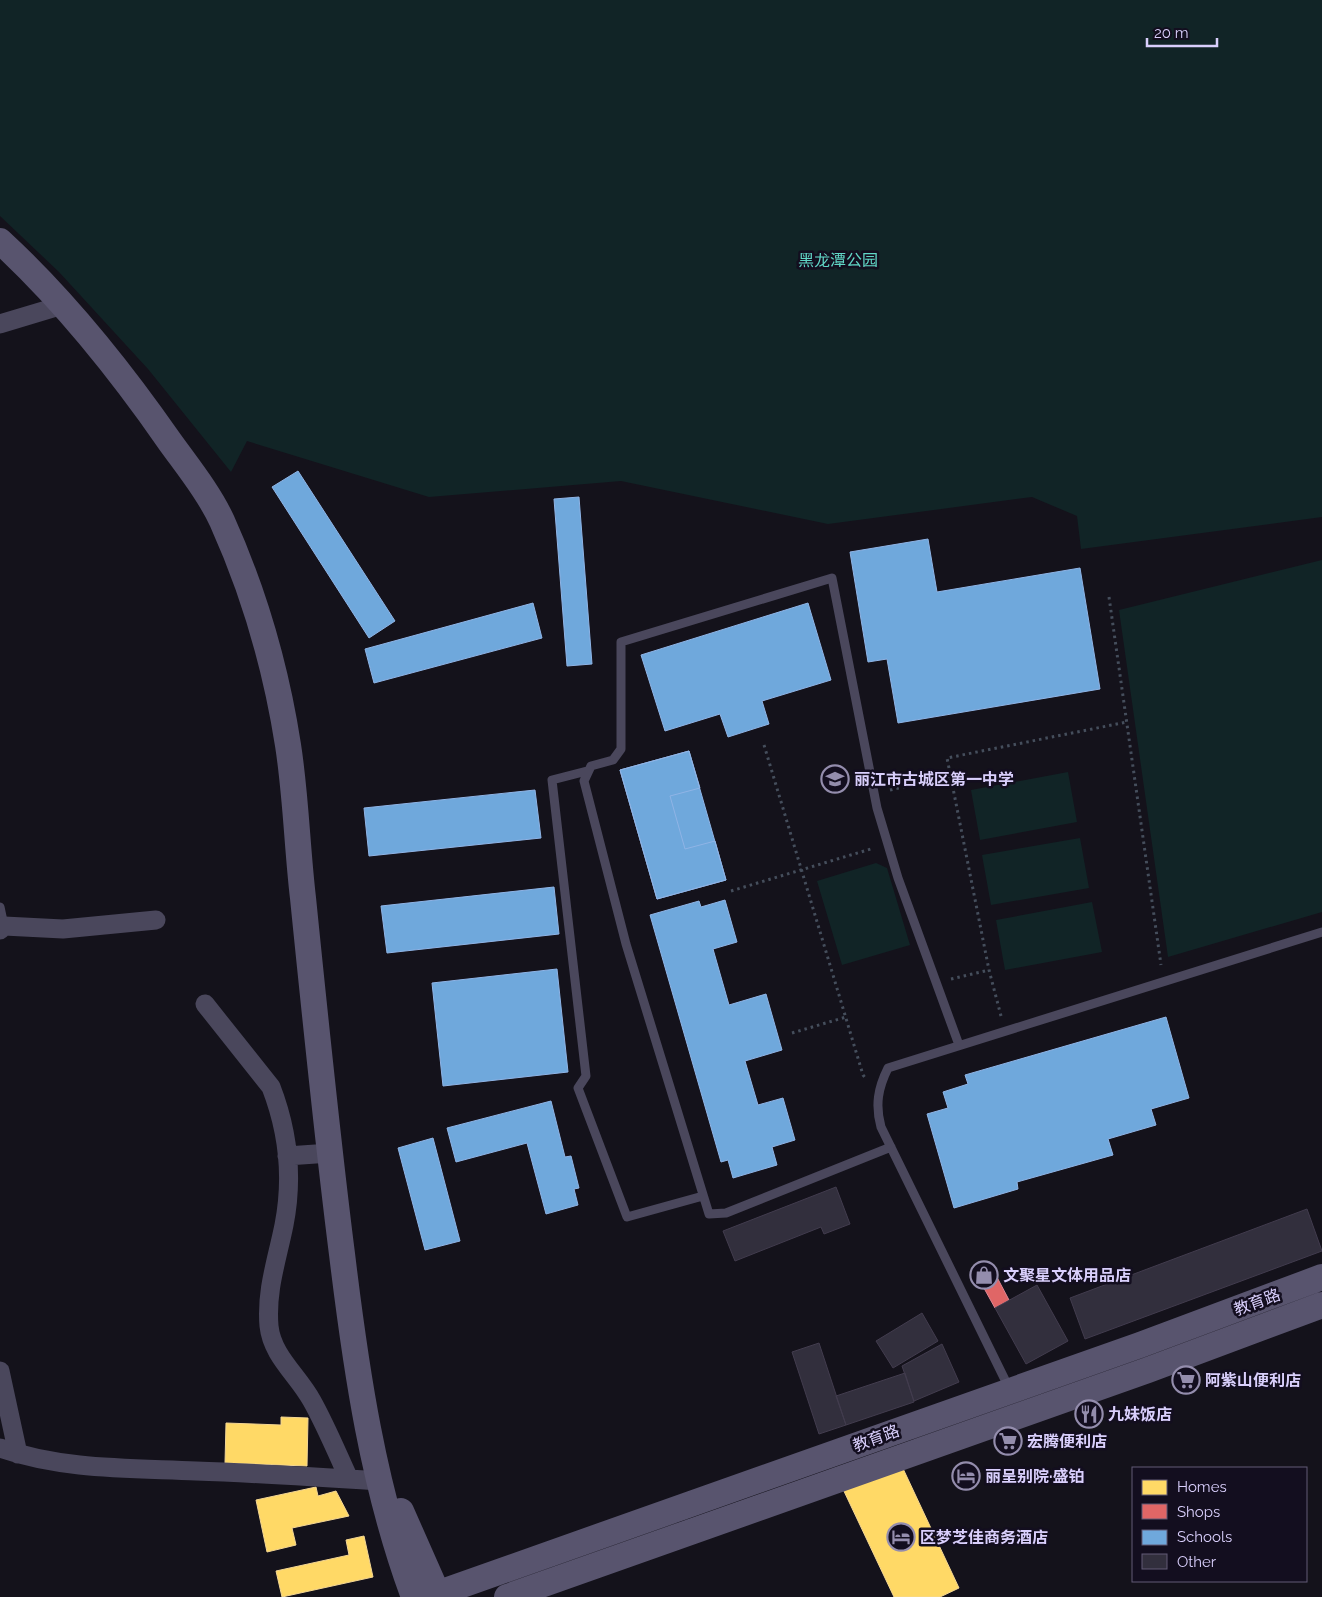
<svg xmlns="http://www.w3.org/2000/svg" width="1322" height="1597" viewBox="0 0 1322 1597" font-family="Raleway,'Noto Sans SC',sans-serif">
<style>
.green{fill:#112426}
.homes{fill:#ffd966;stroke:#f4d693}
.shops{fill:#e06666;stroke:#de8693}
.schools{fill:#6fa8dc;stroke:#8fb4e6}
.building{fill:#322f3d;stroke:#423c4e}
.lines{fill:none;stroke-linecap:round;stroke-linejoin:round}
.path{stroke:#454e5c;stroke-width:3;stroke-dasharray:2.5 4;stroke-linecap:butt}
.lane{stroke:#4a475c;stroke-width:9}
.street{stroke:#4a475c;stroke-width:19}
.secondary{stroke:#58546e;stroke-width:26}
.labels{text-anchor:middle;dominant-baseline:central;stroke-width:5;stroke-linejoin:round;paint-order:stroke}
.park-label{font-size:16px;fill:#61d6c6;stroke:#130e1f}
.poi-label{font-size:16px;font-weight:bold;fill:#d9cffc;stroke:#130e1f;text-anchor:start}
.street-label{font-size:16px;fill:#d9cffc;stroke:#130e1f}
</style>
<rect width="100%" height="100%" fill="#14121b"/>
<!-- green -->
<path class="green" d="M0,0h1322v517l-241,32 -4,-33 -45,-19 -204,27 -207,-43 -192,16 -182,-56 -16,31 -83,-103 -89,-97 -59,-56z
M1322,560v352l-154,45 -49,-347z
M1068,772l9,50 -97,18 -9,-50z
M1080,838l9,50 -98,17 -9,-50z
M876,863l11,5 23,77 -68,20 -25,-84z
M1092,902l10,50 -97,18 -9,-50z"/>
<!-- homes -->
<path class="homes" d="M281,1417l27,1 -1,48 -82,-3 1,-40 55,2z
M899,1460l60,128 -19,9h-46l-52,-110z
M316,1487l2,9 18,-5 13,25 -57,12 4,17 -29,7 -11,-52z
M364,1536l9,41 -91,20 -6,-26 73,-16 -3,-15z"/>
<!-- shops -->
<path class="shops" d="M990,1264l19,36 -14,8 -20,-36z"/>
<!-- schools -->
<path class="schools" d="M298,471l97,150 -26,17 -97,-151z
M579,497l13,167 -25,2 -13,-167z
M928,539l9,53 143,-24 20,121 -202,34 -11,-64 -19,3 -18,-110z
M533,603l9,35 -168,45 -9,-34z
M808,603l23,77 -69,21 7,23 -41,13 -8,-23 -55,17 -24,-76z
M689,751l37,129 -69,19 -37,-129z
M689,751l11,37 -30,8 15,53 30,-8 11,39 -69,19 -37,-129z
M535,790l6,48 -172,18 -5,-48z
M554,887l5,47 -172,19 -6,-47z
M725,900l12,42 -24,7 16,56 37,-11 16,56 -37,11 13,44 25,-7 12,42 -23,7 5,18 -44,13 -5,-18 -7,2 -71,-247 49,-14 2,6z
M557,969l11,103 -125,14 -11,-103z
M1166,1017l23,81 -38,11 5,16 -48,14 5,16 -96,27 1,7 -64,19 -27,-94 21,-6 -5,-16 25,-8 -3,-9z
M551,1101l14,56 6,-1 8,32 -5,1 4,16 -32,9 -19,-71 -71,19 -9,-34z
M433,1138l27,103 -35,9 -27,-102z"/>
<!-- building -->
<path class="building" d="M836,1187l14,37 -26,10 -3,-7 -86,34 -12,-30z
M1307,1209l15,42 -237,88 -15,-41z
M1037,1285l31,56 -42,23 -31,-56z
M922,1313l16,28 -45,27 -17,-27z
M819,1343l27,82 -27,9 -27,-82z
M942,1344l17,38 -45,19 -12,-35z
M905,1373l9,29 -68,23 -10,-29z"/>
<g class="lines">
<!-- path -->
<path class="path" d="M1109,597l52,368
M764,745l99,330 4,5
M890,790l61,-14
M731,891l143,-43
M951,979l38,-9
M1001,1016l-12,-46 -42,-212 180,-36
M792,1033l54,-16"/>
<!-- lane -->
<path class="lane" d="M587,771l-35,9 34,296 -8,12 49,129 76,-21
M0,907l4,19
M891,1147l-165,66 -17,1 -83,-270 -42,-163 7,-15 22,-6 8,-11v-107l211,-64 45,230 21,70 61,167
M1009,1388l-128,-261c-6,-22 -3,-39 7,-59l434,-136"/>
<!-- street -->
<path class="street" d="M0,324l63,-19
M0,930l4,-4 59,3 93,-9
M205,1004l66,83c17,44 22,92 13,138 -7,35 -18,65 -15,101 3,30 29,49 43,75 14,25 25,52 37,78
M287,1156l43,-3
M0,1371l18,83
M0,1448c62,22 131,20 196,23 61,2 122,6 183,10"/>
<!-- secondary -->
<path class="secondary" d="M0,241c65,60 120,129 170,201 18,25 39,51 52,79 32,71 54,147 66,224 8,51 9,102 15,153 12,119 24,238 39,356 14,116 31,233 72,343
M401,1511l38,86
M428,1597l712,-252 182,-68
M507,1597l641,-227 174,-65"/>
</g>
<!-- icons -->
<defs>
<g id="school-ring" transform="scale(1.4375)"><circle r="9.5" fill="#130e1f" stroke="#948dad" stroke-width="1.5"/><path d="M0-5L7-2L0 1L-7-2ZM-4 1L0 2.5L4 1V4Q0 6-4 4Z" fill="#948dad"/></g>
<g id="shop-ring" transform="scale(1.4375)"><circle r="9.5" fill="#130e1f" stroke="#948dad" stroke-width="1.5"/><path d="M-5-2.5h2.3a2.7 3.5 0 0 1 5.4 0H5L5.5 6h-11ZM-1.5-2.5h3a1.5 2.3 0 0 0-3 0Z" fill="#948dad"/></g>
<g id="supermarket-ring" transform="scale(1.4375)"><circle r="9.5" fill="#130e1f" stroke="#948dad" stroke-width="1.5"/><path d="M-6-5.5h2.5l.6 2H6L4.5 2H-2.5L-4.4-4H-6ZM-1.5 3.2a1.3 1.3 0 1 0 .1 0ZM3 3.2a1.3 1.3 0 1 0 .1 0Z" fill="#948dad"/></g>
<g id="restaurant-ring" transform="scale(1.4375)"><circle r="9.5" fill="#130e1f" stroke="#948dad" stroke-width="1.5"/><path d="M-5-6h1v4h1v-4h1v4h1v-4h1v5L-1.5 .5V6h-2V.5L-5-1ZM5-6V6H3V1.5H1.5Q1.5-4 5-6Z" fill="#948dad"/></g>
<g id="hotel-ring" transform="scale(1.4375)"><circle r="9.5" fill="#130e1f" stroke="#948dad" stroke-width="1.5"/><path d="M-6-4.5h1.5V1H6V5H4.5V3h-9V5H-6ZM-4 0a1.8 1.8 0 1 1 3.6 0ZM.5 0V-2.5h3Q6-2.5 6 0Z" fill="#948dad"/></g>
</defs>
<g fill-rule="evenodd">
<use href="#school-ring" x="835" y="779"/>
<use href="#shop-ring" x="984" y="1275"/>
<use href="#supermarket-ring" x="1186" y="1380"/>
<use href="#restaurant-ring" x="1089" y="1414"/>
<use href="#supermarket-ring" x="1008" y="1441"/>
<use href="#hotel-ring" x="966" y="1476"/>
<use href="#hotel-ring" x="901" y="1537"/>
</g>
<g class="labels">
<!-- park labels -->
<g class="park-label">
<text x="838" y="260">黑龙潭公园</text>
</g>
<!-- poi labels -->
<g class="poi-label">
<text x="854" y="779">丽江市古城区第一中学</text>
<text x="1003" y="1275">文聚星文体用品店</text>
<text x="1205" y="1380">阿紫山便利店</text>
<text x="1108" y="1414">九妹饭店</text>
<text x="1027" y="1441">宏腾便利店</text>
<text x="985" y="1476">丽呈别院·盛铂</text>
<text x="920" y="1537">区梦芝佳商务酒店</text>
</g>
<!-- street labels -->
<g class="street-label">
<text transform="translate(1257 1302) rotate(-20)">教育路</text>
<text transform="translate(876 1438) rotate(-20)">教育路</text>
</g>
</g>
<!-- legend -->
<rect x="1132" y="1467" width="175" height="115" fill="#130e1f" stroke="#625b77"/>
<rect x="1142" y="1480" width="25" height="15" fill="#ffd966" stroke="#625b77"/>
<text x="1177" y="1492" font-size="15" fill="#d9cffc">Homes</text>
<rect x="1142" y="1504" width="25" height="15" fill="#e06666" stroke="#625b77"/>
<text x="1177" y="1517" font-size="15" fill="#d9cffc">Shops</text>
<rect x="1142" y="1530" width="25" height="15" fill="#6fa8dc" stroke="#625b77"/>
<text x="1177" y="1542" font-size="15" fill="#d9cffc">Schools</text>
<rect x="1142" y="1554" width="25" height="15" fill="#322f3d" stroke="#625b77"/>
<text x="1177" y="1567" font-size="15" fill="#d9cffc">Other</text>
<!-- scale -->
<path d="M1147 38v8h70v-8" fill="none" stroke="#d9cffc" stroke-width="2.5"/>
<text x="1154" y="38" font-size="15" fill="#d9cffc" stroke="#130e1f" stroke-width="4" paint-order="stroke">20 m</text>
</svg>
